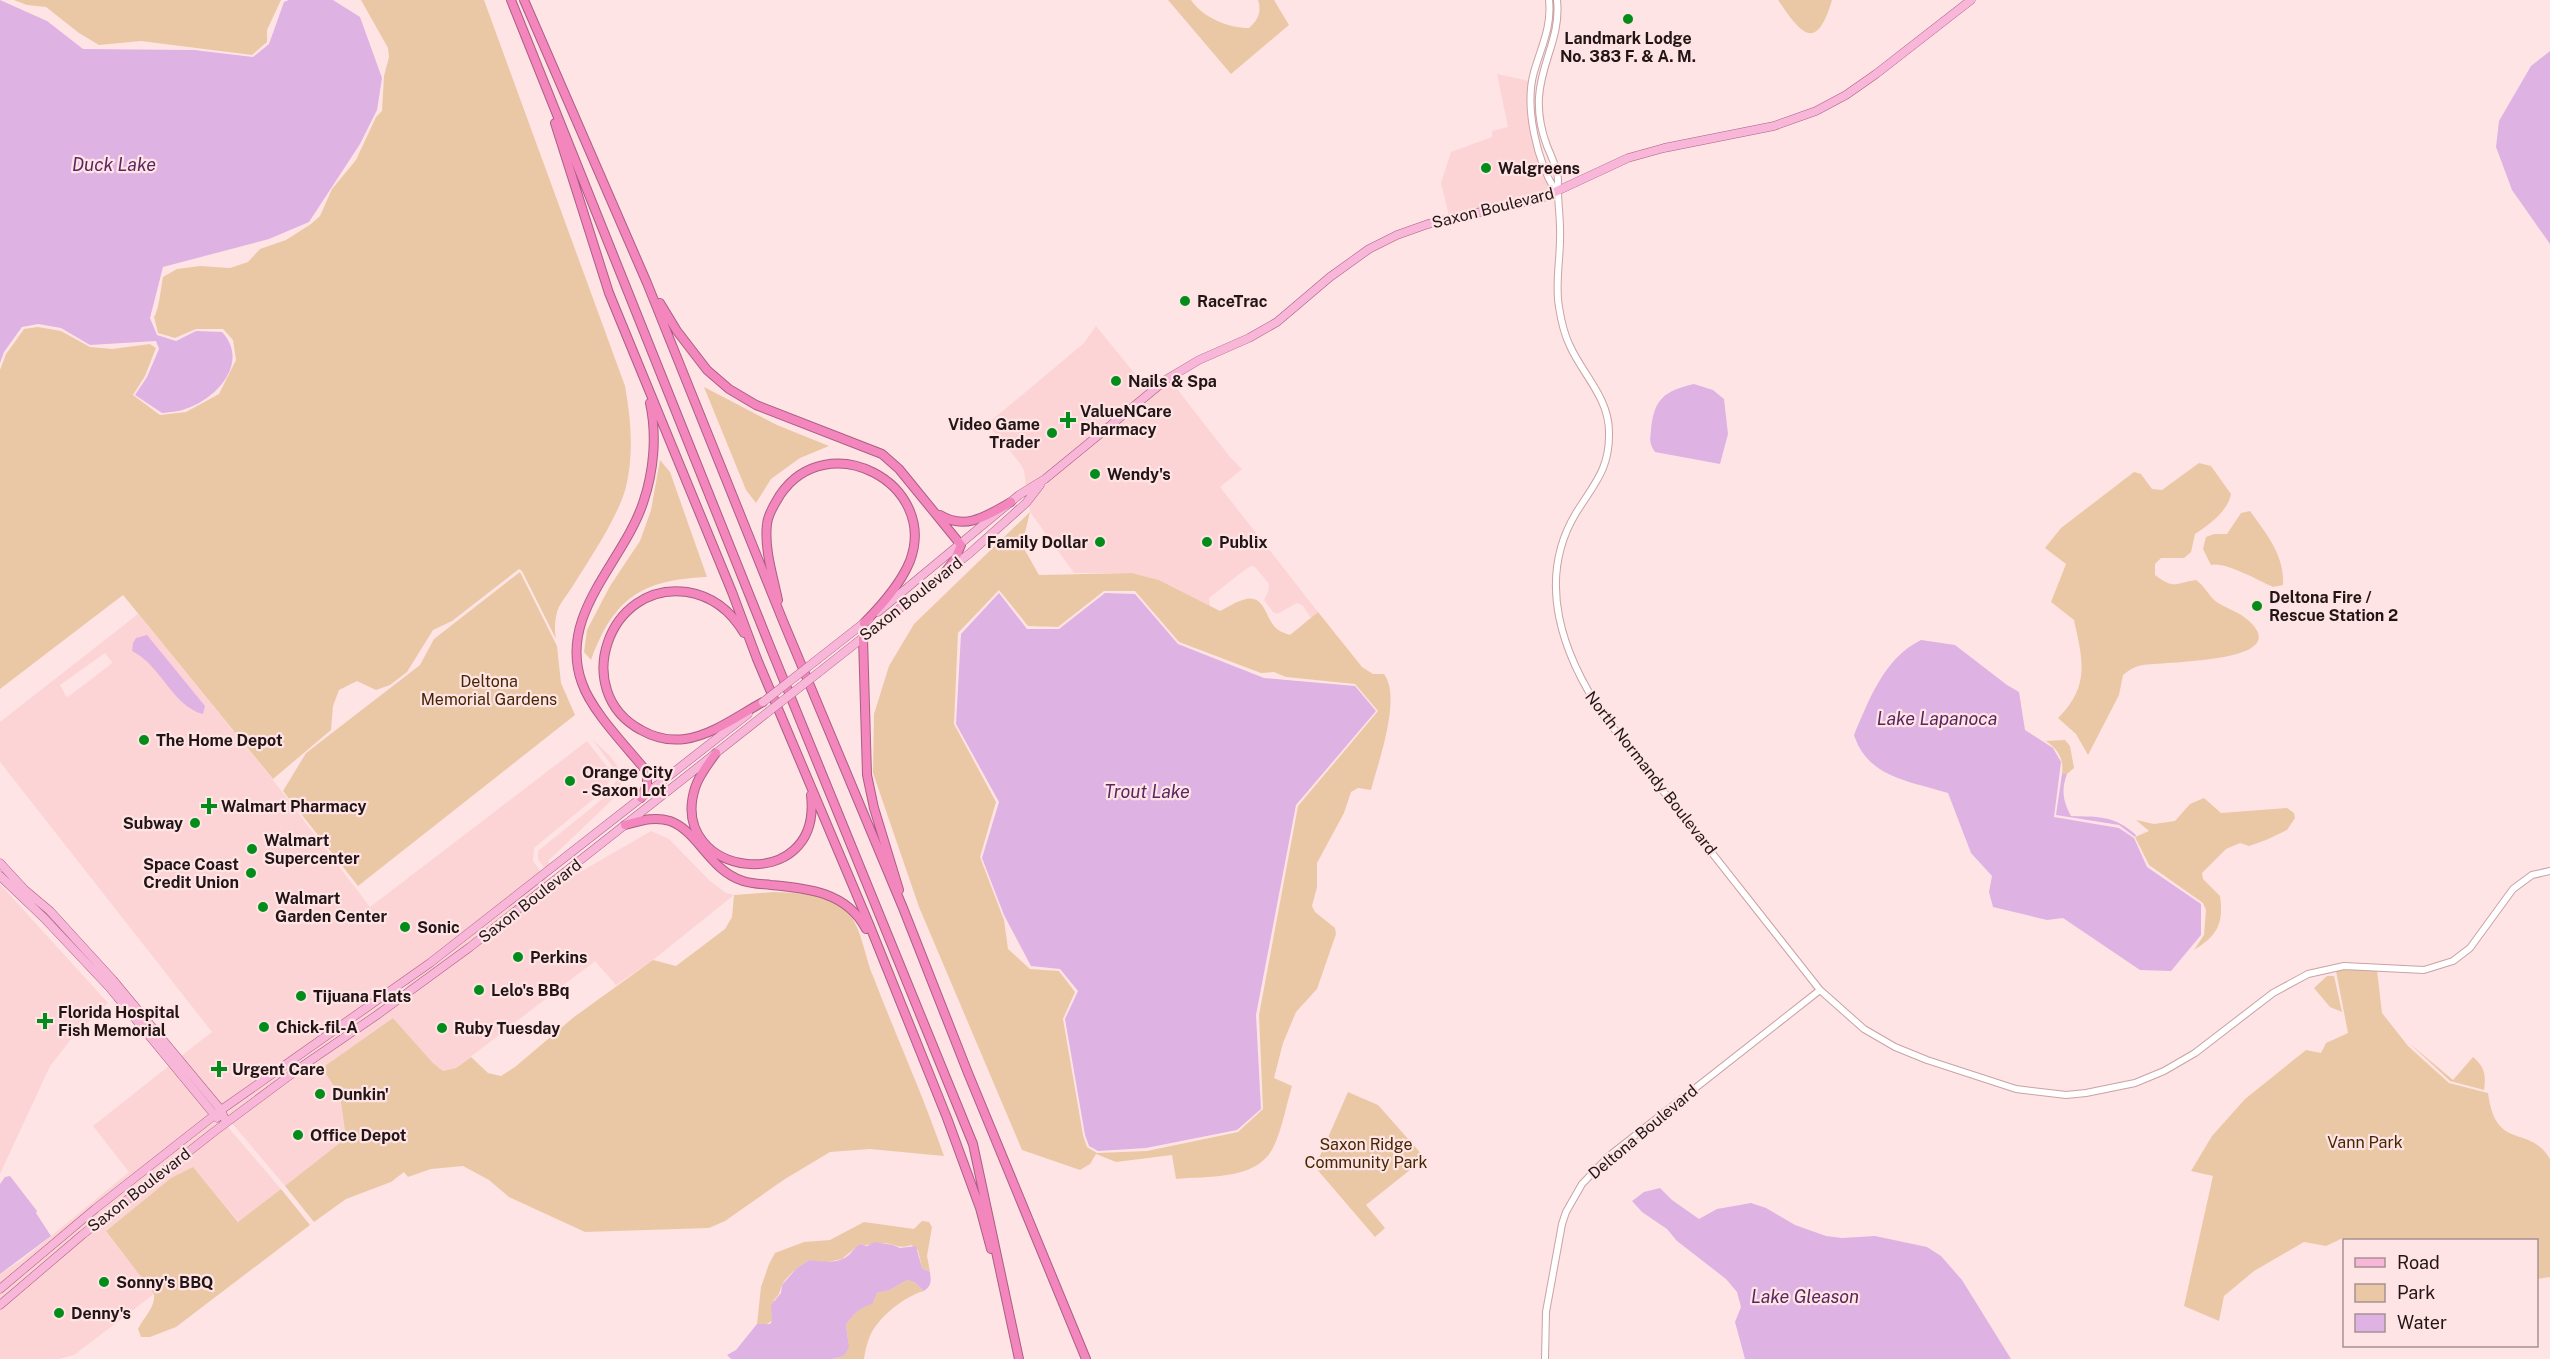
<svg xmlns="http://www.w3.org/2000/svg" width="2550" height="1359" viewBox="0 0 2550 1359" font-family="'Public Sans',sans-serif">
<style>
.built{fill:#fcd4d5;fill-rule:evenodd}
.green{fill:#ebc8a5;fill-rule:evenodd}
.water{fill:#dfb2e4}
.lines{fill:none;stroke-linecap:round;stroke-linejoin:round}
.minor-casing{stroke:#caa2a4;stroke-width:8}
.major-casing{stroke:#ab5e83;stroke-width:9}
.highway-casing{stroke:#ab5e83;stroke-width:10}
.minor{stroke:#fff;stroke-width:6}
.major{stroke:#f8b6d8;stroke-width:8}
.highway{stroke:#f486be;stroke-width:8}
.major-bridge-casing{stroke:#ab5e83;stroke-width:9;stroke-linecap:butt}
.major-bridge{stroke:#f8b6d8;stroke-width:8}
.poi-dot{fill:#048c1a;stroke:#fee4e5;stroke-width:2}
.labels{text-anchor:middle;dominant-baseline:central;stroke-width:4.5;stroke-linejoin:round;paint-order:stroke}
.poi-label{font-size:16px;font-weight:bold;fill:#231516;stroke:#fee4e5;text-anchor:start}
.street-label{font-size:16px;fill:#231516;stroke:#fee4e5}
.park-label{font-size:16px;fill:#452600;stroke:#fee4e5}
.water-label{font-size:18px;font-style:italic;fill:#5a2560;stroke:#fee4e5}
</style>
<rect width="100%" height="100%" fill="#fee4e5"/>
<!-- built -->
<path class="built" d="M1497,74l32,7v40l3,16 20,54 -103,25 -8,-33 10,-31 41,-15v-6l16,-4z
M1096,326l52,64 -105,86 -17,11 -2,-17 -5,-8 -27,-32h-12l104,-87z
M1172,379l2,6 56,72 12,12 -22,18 98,125 -7,6 -8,-12 -6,-3 -20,11 -4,-2 -9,-12 4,-8 1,-8 -14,-17 -4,-1 -9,6 -33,26 1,8 -51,-26 -27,-7h-58l-44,-61 -1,-8 18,-23z
M138,614l132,162 100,131 217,-166 21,27 3,11 -9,13 -68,56 -1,13 8,11 -134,104 -186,130 -41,-49 32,-25 -212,-270v-40zM105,653l7,9 -1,2 -43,33 -2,-1 -6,-11z
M592,739l19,18 11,16v9l-10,18 -64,61 3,4 -6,4 -7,-10v-8l68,-55 10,-15v-10z
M651,831l18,8 41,42 16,12 8,2 -81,65 -37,25 -21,-24 -139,107 -13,3 -10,-8 -40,-45 -67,56 14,22 6,42 -61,48 -54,-64 72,-53 98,-66 160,-123 2,2z
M545,877l4,6 -146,109 7,-11z
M0,884l108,119 -36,35 -22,28 -50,108z
M387,997l-12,16 -148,105 -3,-7z
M170,1065l40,50 -210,170v-11l22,-14 107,-88 -36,-46z
M214,1119l7,4 -221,178v-8l97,-81z
M227,1126l54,63 -42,33 -46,-54 -22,10 -65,53 48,63 -80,61 -15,4h-59v-50l84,-72z"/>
<!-- green -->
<path class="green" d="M14,0h267l-14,30v12l-15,13 -111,-14 -42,4 -20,-12 -33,-26 -19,-2z
M361,0h123l141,386c6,33 9,67 1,101 -8,30 -35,70 -52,97 -5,9 -14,18 -17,28 -2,9 -3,17 -1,27l-34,-68 -3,-2 -67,52 -19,9 -26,42 -17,13 -14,5 -19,-9 -18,9 -6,16 -2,24 -58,49 -150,-184 -123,94v-319l6,-16 18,-25 14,-2 23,4 29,16 22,2 38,-5 6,4 -11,28 -12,19 27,20 26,-3 33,-18 17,-34 -3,-20 -10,-11h-27l-21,9 -17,-5 -4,-16c5,-7 7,-30 9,-40l14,-8 23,-3 30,2 18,-6 12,-13 26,-9 25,-16 9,-8 12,-27 24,-29 20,-43 6,-6 2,-35 5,-19 -1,-9z
M1168,0h23c12,18 38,28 58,28 9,-8 13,-16 9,-28h16l15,25 -58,49z
M1778,0h54c-16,55 -32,32 -54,0z
M704,387l73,38 52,21 -29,12 -29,21 -15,24 -10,-13z
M660,460l10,12 37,105c-66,3 -93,21 -116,83l-7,-8 3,-22 23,-44 30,-45 11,-31z
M2199,463l12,3 20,28c-3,17 -22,31 -36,40l-4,18 -7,6h-23l-6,6v11c20,15 20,8 41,5 9,6 13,17 22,23 12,7 26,11 35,22 35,40 -100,36 -114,41 -6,1 -12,6 -16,9l-4,20 -31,60 -12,-21 -18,-16c32,-32 25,-57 16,-98l-23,-18 15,-38 -21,-16 16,-20 73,-56 7,2 11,15 10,1z
M2250,511c16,22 35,45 33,74l-10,2c-13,-6 -49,-26 -62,-22l-8,-16 3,-12 8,-3h13l14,-21z
M1030,512l-8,33 17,30 93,-2 27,7 61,31c8,-4 17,-10 26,-12 18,-4 20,18 28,27 4,5 10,7 16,9l28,-23 44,55 11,7h11c18,24 -6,89 -13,116l-13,-2 -7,4 -7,21 -27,50v24l-5,19 3,6 20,16 1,6 -19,55 -21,23 -13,31 -9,35 18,8c-6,20 -10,44 -19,62 -17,33 -66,28 -97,31l-4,-24 -56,7 -20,-8 -6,10 -10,6 -58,-20 -103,-243 -46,-134 1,-59 15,-48 25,-42zM999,590l29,36 30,1 46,-36h31l44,51 82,31 13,-1 12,5 69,7 23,27 -80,95 -39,209 4,94 -25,23 -91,19 -50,2 -10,-6 -4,-12 -20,-116 12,-27 -16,-21 -29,-2 -22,-20 -4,-29 -24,-63 16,-55 -42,-78 4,-91z
M520,572l37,74 4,37 14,32 -217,171 -75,-95 23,-38 114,-88 14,-26z
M2065,740l5,6 4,22 -7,6h-5c2,-14 -3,-24 -16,-33z
M2204,798l17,15 66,-5 7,5 1,5 -8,12 -21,10 -17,6 -9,-3 -14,6 -24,24 1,6 17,17c4,28 -3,40 -26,54l10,-15 2,-25 -3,-7 -54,-38 -14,-28 14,-6 -13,-11 18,4 21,-3 15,-17z
M774,892c21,1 54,1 71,17 17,17 19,46 28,67 23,60 50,119 71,180l-74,-7 -40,3 -45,27 -60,42 -16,7 -124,4 -76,-35 -20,-17 -26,-14 -32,3 -23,8 -4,-5 -13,10 -45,17 -32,23 -29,-36 61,-48 -6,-42 -14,-22 -1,-8 68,-48 40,45 10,8 13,-3 15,-11 17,16 13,3 14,-9 59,-50 79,-57 23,6 49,-37 7,-12 2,-22z
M2355,968l22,2 5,43 26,33 41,37 39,10c8,60 41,30 62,66v118l-13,2 -1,-39h-188l-5,-2 -17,8 -22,-4 -50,29 -30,25 -5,25 -35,-15 29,-130 -22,-5 21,-35 33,-37 61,-49 15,3 5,-10 22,-10 -12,-62z
M2327,976h7l8,36 -12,-5 -16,-19z
M2408,1042l45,38 20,-23c12,10 13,18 11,33l-34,-9z
M1348,1092l30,13 47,53 -59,47 19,23 -10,9 -60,-70z
M193,1167l45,55 43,-33 29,36 -134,102 -26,10h-9l-3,-8c5,-11 18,-22 16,-35l-48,-63 65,-53z
M922,1221l7,1 3,5 -5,29 3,16 -8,-4 -4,-18 -7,-5c-12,5 -19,-3 -31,-2 -8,0 -12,4 -20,1l-18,15 -19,4 -14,-3c-10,7 -19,13 -26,23 -4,7 -1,9 -9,17l-2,21 -9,5 -6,-2 4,-37 8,-23 6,-11 29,-11 26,-2 34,-18 50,7z
M907,1280l7,2 10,9c-19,5 -46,26 -54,45 -3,7 -5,15 -6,23h-33l13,-3 4,-16 -2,-15 5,-8 26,-24 13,-3z"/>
<!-- water -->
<path class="water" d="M0,0l47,21 36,28 111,1 59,7 16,-13 15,-42 5,-2h44l27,17 22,61 -5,32 -17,34 -51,78 -40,17 -106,28 -13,51 7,17 19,6 20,-10 26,1c28,30 -5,67 -37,77 -7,3 -16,3 -23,4l-27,-18 12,-18 12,-28 -3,-8 -66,4 -29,-17 -23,-4 -16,3 -18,25 -4,11z
M2550,51v193l-38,-54 -16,-43 3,-26 32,-55z
M1694,384l19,6 11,9 4,35 -8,30 -65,-12c-6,-9 -5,-12 -4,-22 3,-31 13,-39 43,-46z
M999,593l28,36h32l46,-36 30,1 43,50 86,34 91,8 21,25 -80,94 -40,210 5,94 -24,21 -91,18 -48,3 -9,-5 -4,-11 -20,-116 13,-28 -18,-22 -29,-3 -27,-51 -22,-57 17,-56 -43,-78 5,-90z
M147,635l58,71 -2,8c-31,-8 -42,-49 -71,-63l1,-8 3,-5z
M1921,640l34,5 52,40 12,7 6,38 28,18 8,14 -7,55 65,11 15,10 13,29 54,37v31l-30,36 -31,-1 -77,-52 -16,2 -54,-13 -4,-15 3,-16 -21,-23 -23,-60c-38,-12 -80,-15 -94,-58 15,-35 30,-77 67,-95z
M2062,774h5c-6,16 -4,27 4,42 28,1 43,-1 65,19l-1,2 -16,-12 -63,-10z
M10,1176l27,35 -1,2 15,23 -51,38v-90l5,-7z
M1660,1188l12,12 27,19 18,-10 34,-6 15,5 29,17 31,11 16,2 33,-2 52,11 14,9 21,24 49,79h-266l-10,-37 6,-15 -4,-15 -11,-13 -49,-38 -10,-12 -25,-17 -10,-11 12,-9z
M875,1242l18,3 7,3 16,-2 6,22 8,4c1,8 2,14 -6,19l-10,-9 -7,-2 -17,10 -13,3 -5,11c-12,3 -20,11 -26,21l3,22 -5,9 -13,3h-100l-4,-4 9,-5 21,-26h13l2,-3 -1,-16 10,-12 1,-8 14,-16 13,-9c13,1 28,5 40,-5 4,-4 6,-8 11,-11l7,2z"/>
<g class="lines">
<!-- minor casing -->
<g class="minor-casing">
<path id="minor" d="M1549,0c3,27 -8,47 -15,72 -10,35 3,89 22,120
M1557,0c4,37 -16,62 -18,97 -1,17 2,33 8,49 4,10 11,23 11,34 -1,20 3,39 2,59 0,22 -5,46 -1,68 2,13 5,27 11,39 13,29 39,52 39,86 1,37 -15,52 -33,81 -41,68 -13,143 28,203l216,274 44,39 31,18 32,13 89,29 50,6 20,-2 49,-10 29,-12 31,-18 78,-60 35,-19 36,-8 80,4 29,-9 17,-13 43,-59 19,-14 18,-4
M1545,1359l1,-47 16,-88 4,-12 16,-28 27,-28 211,-166"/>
</g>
<!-- major casing -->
<g class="major-casing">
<path id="major" d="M878,612l141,-117 26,-16 122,-100 32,-19 50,-22 28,-16 53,-45 39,-28 28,-14 31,-11 114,-26 86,-40 36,-10 110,-22 42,-15 30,-16 30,-21 95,-74
M818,659l51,-40
M818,673l152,-120 56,-50 14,-18
M0,863l25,27 25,21 63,69 108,130 5,12
M0,876l44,42 65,69 108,131
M0,1289l95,-80 126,-99 209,-147 318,-249
M0,1305l82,-70 133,-104 86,-64 76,-52 93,-68 298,-235"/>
</g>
<!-- highway casing -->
<g class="highway-casing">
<path id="highway" d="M511,0l258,644 204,500 46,215
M524,0l123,283 136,338 120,287 65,165 118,286
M555,123l54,170 123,299 25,67 112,265 78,194 33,90 11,41
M660,303l17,28 30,39 22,19 27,16 126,49 17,15 62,76 -6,14 -12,16
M940,515c26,16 48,0 71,-13
M778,600c-5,-24 -14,-51 -11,-76 1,-11 8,-20 13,-29 47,-70 159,-12 130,66 -10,24 -28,44 -46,62
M744,633c-13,-22 -32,-37 -57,-41 -79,-11 -117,100 -46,138 14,8 29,11 44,9 28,-4 54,-24 78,-37
M863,638l4,137 7,33 25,82
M716,753c-8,11 -17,22 -21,35 -28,90 128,110 116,7
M641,798l6,-13v-13c-20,-25 -55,-60 -65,-89 -25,-68 41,-120 61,-180 11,-32 14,-68 7,-100
M625,825c15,-4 29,-9 45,-4 28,10 39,49 73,60 9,3 19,3 28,4 36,3 76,7 95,44"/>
</g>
<!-- minor -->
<use href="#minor" class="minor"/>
<!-- major -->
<use href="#major" class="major"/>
<!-- highway -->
<use href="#highway" class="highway"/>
<!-- major-bridge casing -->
<g class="major-bridge-casing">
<path id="major-bridge" d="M763,702l55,-43
M768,712l50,-39"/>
</g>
<!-- major-bridge -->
<use href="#major-bridge" class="major-bridge"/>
</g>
<!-- markers -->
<g class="poi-dot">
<circle cx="1628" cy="19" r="6"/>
<circle cx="1486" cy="168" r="6"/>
<circle cx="1185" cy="301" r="6"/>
<circle cx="1116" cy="381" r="6"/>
<path d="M1065 411h6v6h6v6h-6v6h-6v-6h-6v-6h6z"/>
<circle cx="1052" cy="433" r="6"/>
<circle cx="1095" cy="474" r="6"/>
<circle cx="1100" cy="542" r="6"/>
<circle cx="1207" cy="542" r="6"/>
<circle cx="2257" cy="606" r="6"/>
<circle cx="144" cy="740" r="6"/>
<circle cx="570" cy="781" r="6"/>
<path d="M206 797h6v6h6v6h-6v6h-6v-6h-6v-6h6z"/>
<circle cx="195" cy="823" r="6"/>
<circle cx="252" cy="849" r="6"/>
<circle cx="251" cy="873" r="6"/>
<circle cx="263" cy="907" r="6"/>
<circle cx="405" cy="927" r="6"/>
<circle cx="518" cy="957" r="6"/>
<circle cx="479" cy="990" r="6"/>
<circle cx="301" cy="996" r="6"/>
<path d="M42 1012h6v6h6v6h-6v6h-6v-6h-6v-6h6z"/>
<circle cx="264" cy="1027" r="6"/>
<circle cx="442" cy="1028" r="6"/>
<path d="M216 1060h6v6h6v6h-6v6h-6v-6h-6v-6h6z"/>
<circle cx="320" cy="1094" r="6"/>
<circle cx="298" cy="1135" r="6"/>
<circle cx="104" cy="1282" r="6"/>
<circle cx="59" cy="1313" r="6"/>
</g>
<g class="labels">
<!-- poi labels -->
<g class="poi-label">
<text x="1628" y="38" text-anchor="middle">Landmark Lodge<tspan x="1628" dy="18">No. 383 F. &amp; A. M.</tspan></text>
<text x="1498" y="168">Walgreens</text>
<text x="1197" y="301">RaceTrac</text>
<text x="1128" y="381">Nails &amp; Spa</text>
<text x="1080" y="411">ValueNCare<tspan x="1080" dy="18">Pharmacy</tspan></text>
<text x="1040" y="424" text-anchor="end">Video Game<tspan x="1040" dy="18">Trader</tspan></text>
<text x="1107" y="474">Wendy's</text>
<text x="1088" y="542" text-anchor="end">Family Dollar</text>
<text x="1219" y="542">Publix</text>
<text x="2269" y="597">Deltona Fire /<tspan x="2269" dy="18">Rescue Station 2</tspan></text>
<text x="156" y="740">The Home Depot</text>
<text x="582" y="772">Orange City<tspan x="582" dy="18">- Saxon Lot</tspan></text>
<text x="221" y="806">Walmart Pharmacy</text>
<text x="183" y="823" text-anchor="end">Subway</text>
<text x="264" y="840">Walmart<tspan x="264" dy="18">Supercenter</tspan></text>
<text x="239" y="864" text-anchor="end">Space Coast<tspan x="239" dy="18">Credit Union</tspan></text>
<text x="275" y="898">Walmart<tspan x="275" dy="18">Garden Center</tspan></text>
<text x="417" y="927">Sonic</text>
<text x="530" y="957">Perkins</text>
<text x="491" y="990">Lelo's BBq</text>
<text x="313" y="996">Tijuana Flats</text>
<text x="58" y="1012">Florida Hospital<tspan x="58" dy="18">Fish Memorial</tspan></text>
<text x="276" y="1027">Chick-fil-A</text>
<text x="454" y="1028">Ruby Tuesday</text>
<text x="232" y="1069">Urgent Care</text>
<text x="332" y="1094">Dunkin'</text>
<text x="310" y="1135">Office Depot</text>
<text x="116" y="1282">Sonny's BBQ</text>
<text x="71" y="1313">Denny's</text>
</g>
<!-- street labels -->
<g class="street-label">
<text transform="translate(1493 208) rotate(-14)">Saxon Boulevard</text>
<text transform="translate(911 599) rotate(-38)">Saxon Boulevard</text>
<text transform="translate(1651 773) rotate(52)">North Normandy Boulevard</text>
<text transform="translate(530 901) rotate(-38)">Saxon Boulevard</text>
<text transform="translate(1643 1132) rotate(-40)">Deltona Boulevard</text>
<text transform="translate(139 1190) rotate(-38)">Saxon Boulevard</text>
</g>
<!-- park labels -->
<g class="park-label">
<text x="489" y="681">Deltona<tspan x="489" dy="18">Memorial Gardens</tspan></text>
<text x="2365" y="1142">Vann Park</text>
<text x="1366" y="1144">Saxon Ridge<tspan x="1366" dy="18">Community Park</tspan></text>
</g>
<!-- water labels -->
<g class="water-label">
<text x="114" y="164">Duck Lake</text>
<text x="1937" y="718">Lake Lapanoca</text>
<text x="1147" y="791">Trout Lake</text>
<text x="1805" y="1296">Lake Gleason</text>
</g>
</g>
<!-- legend -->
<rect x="2343" y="1239" width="195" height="108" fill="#fee4e5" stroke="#a69192" stroke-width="1.5"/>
<rect x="2355" y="1258" width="30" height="9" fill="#f8b6d8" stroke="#a69192" stroke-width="1.5"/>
<text x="2397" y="1269" font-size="18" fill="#231516">Road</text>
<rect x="2355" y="1284" width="30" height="18" fill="#ebc8a5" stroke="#a69192" stroke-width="1.5"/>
<text x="2397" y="1299" font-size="18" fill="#231516">Park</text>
<rect x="2355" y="1314" width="30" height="18" fill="#dfb2e4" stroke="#a69192" stroke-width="1.5"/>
<text x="2397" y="1329" font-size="18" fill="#231516">Water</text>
</svg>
